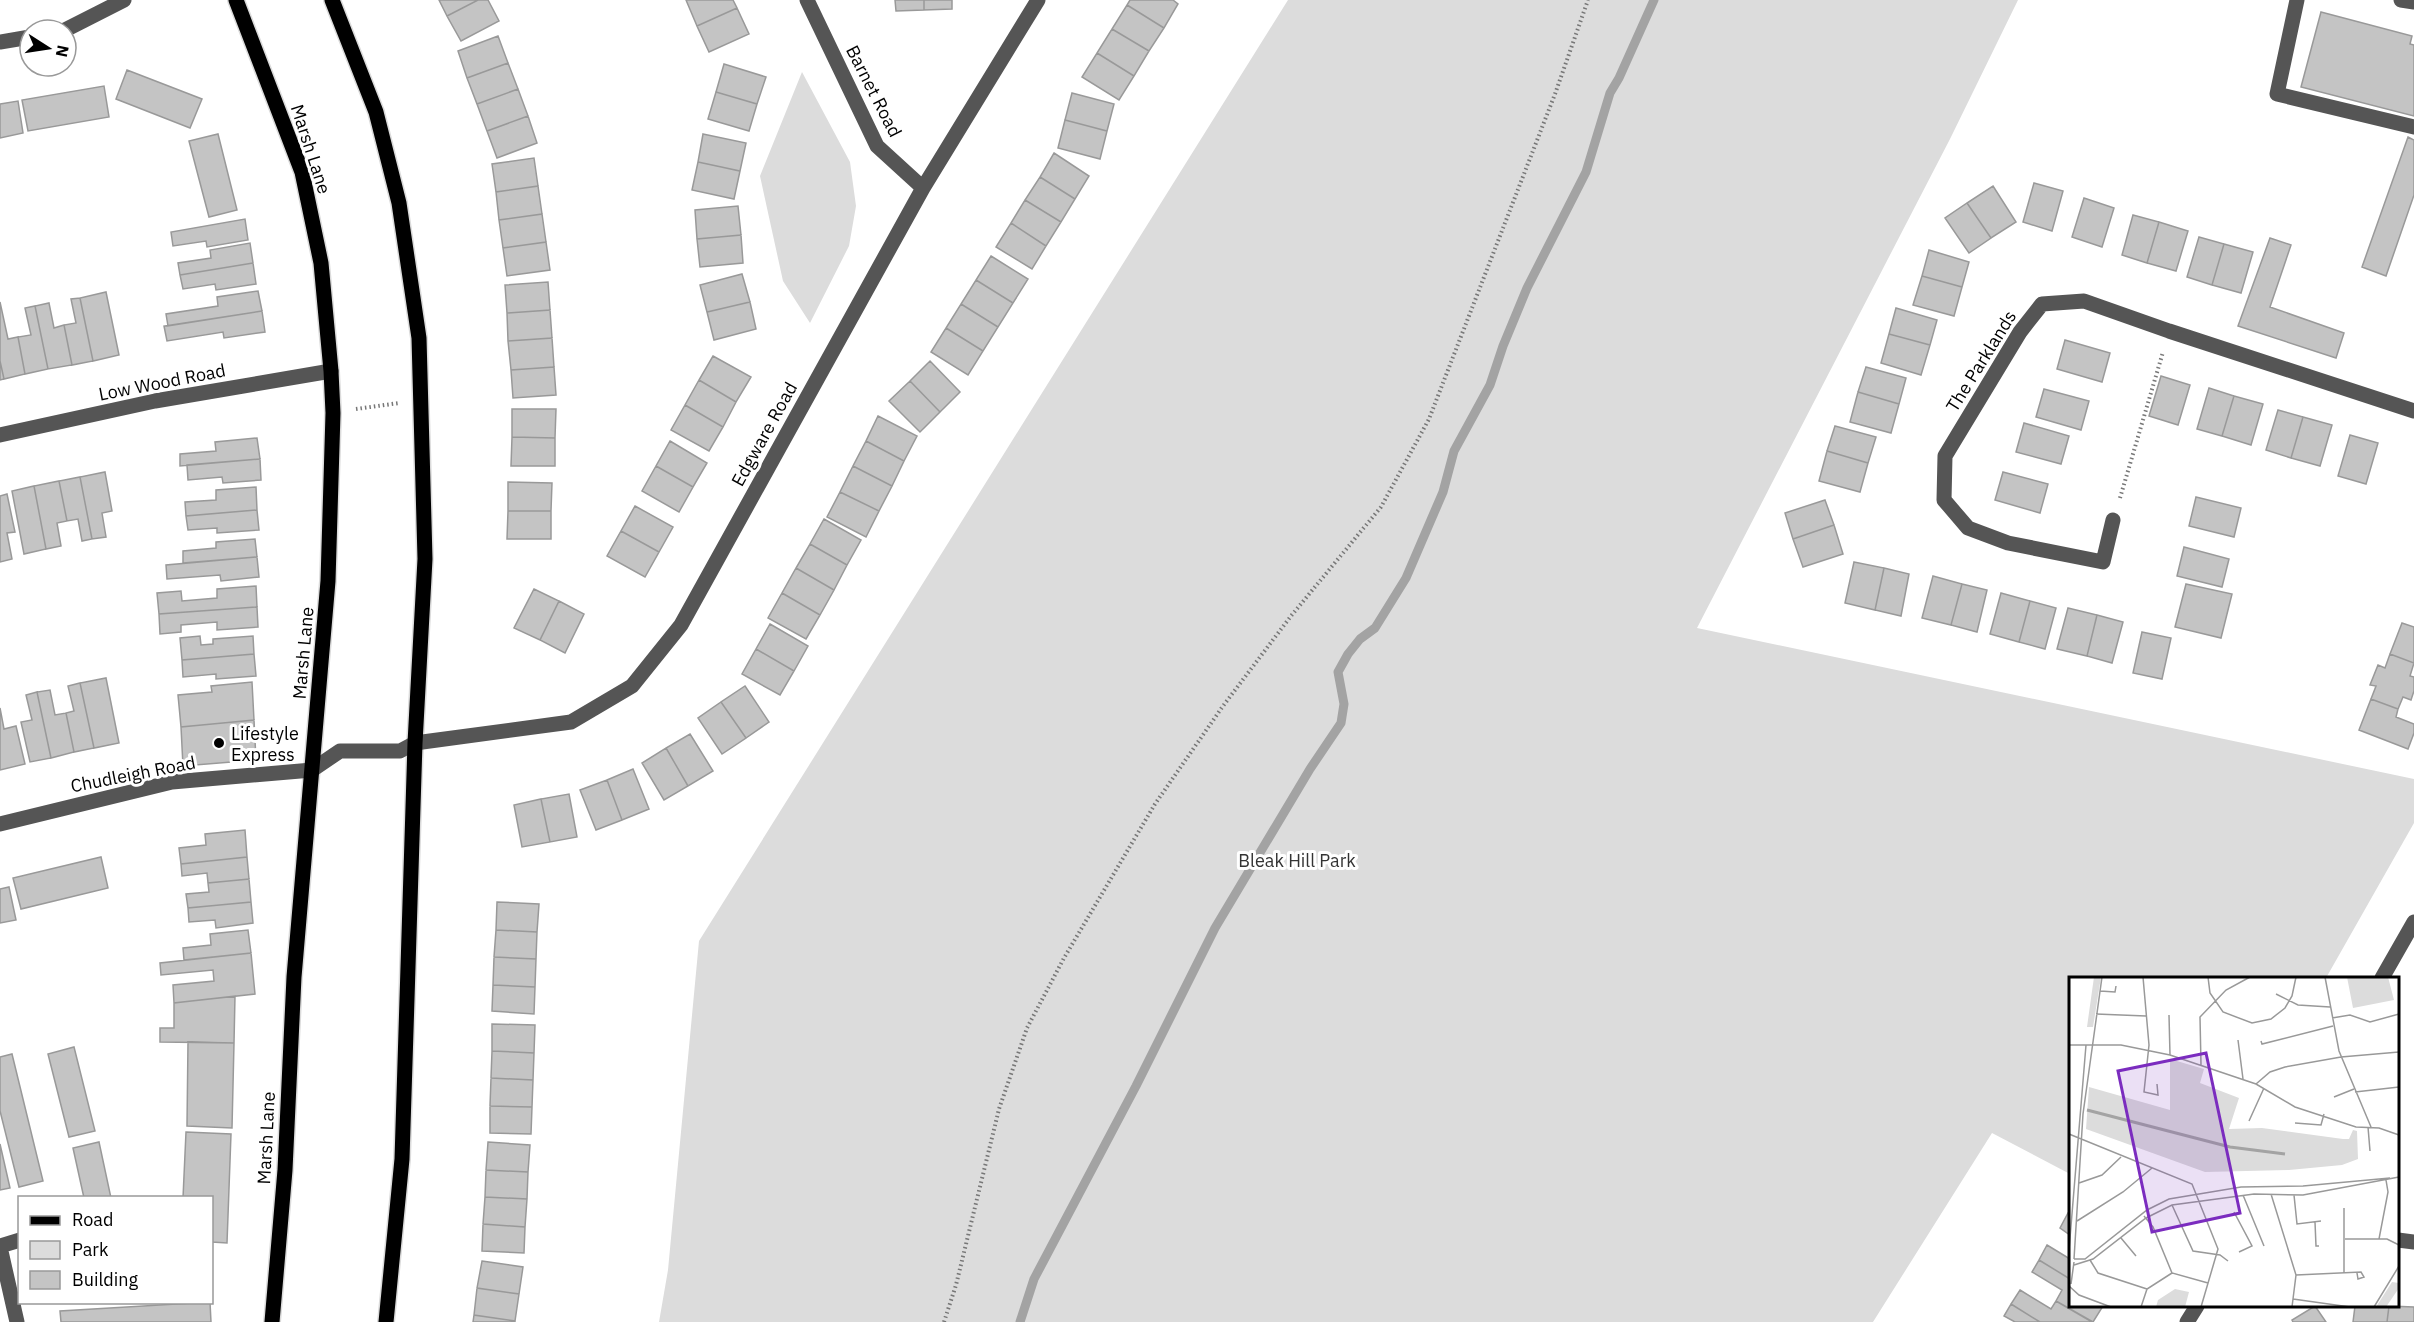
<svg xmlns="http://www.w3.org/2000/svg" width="2414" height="1322" viewBox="0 0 2414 1322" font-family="'IBM Plex Sans',sans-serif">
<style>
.green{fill:#dcdcdc}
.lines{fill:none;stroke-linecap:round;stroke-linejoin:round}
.stream{stroke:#a3a3a3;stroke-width:9}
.building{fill:#c4c4c4;stroke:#999;stroke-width:1.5}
.major-casing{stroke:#dbdbdb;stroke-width:18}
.path{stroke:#777;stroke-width:4;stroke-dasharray:1.5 3;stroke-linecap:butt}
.minor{stroke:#555;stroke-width:15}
.major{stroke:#000;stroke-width:15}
.poi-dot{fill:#000;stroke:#fff;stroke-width:2}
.labels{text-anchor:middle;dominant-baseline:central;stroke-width:6;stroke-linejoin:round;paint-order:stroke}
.street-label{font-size:18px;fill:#000;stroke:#fff}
.poi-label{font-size:18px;fill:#000;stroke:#fff;text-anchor:start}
.park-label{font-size:18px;fill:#333;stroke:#fff}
.inset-river{fill:none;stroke:#a3a3a3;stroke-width:3}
.inset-road{fill:none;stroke:#999;stroke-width:1.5}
.view{fill:#7b2cbf;fill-opacity:0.15;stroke:#7b2cbf;stroke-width:3}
.inset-edge{fill:none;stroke:#000;stroke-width:3}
</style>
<rect width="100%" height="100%" fill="#fff"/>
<!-- green -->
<path class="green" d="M1288,0h730l-68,139 -253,489 717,151v44l-88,155h-256v196l-78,-41 -119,189h-1214l9,-52 31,-329z
M802,72l48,90 6,44 -7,40 -39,77 -27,-42 -23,-105z"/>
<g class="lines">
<!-- stream -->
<path class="stream" d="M1020,1322l14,-43 102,-193 79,-158 95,-159 31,-46 3,-19 -6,-32 10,-18 12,-15 15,-11 31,-50 37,-86 11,-41 36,-66 13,-39 24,-58 59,-116 24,-79 9,-15 35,-78"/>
</g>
<!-- building -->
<path class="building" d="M439,0h39l-31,16z
M478,0h10l11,21 -38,20 -14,-25z
M686,0h47l4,8 -40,18z
M895,0h29v10l-28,1z
M924,0h28v9l-28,1z
M1130,0h43l5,4 -14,24 -37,-23z
M1127,5l37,23 -15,23 -37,-22z
M737,8l12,26 -40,18 -12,-26z
M2321,12l91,24 -2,8 4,1v71l-113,-29z
M1112,29l37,22 -15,25 -37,-23z
M498,36l10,27 -41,15 -9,-27z
M1097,53l37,23 -15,24 -37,-23z
M508,63l10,26 -41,15 -10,-26z
M724,64l42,13 -9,27 -41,-12z
M127,70l75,29 -12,29 -74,-29z
M104,86l5,31 -81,14 -6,-31z
M518,89l10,27 -41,15 -10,-27z
M716,92l41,12 -8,27 -41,-12z
M1072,93l42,11 -7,27 -42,-11z
M18,101l5,32 -23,5v-34z
M528,116l9,27 -40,15 -10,-27z
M1065,120l42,11 -7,28 -42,-11z
M218,134l19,76 -28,7 -20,-76z
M703,134l43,9 -6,28 -42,-9z
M2408,137l6,3v55l-28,81 -24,-9z
M1054,153l35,23 -14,23 -35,-22z
M534,158l4,28 -42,6 -4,-28z
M698,162l42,9 -6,28 -42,-9z
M1040,177l35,22 -14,23 -36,-22z
M2034,183l29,8 -11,40 -29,-9z
M538,186l4,28 -43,6 -3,-28z
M1993,186l23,36 -25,16 -24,-35z
M2084,198l30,10 -12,39 -30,-10z
M1025,200l36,22 -15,24 -35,-23z
M1967,203l24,35 -22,15 -24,-35z
M738,206l3,29 -44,4 -2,-29z
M542,214l4,28 -43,6 -4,-28z
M2133,215l26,7 -12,41 -25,-8z
M245,219l3,21 -41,7 -1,-6 -33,5 -2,-14z
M2159,222l29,9 -12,40 -29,-8z
M1011,223l35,23 -14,23 -36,-22z
M741,235l2,28 -43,4 -3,-28z
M2199,237l25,7 -12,41 -25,-8z
M2270,238l21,7 -21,62 74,26 -8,25 -98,-32z
M546,242l4,28 -43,6 -4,-28z
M250,243l3,20 -73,12 -2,-12 33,-5 -1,-8z
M2224,244l29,8 -12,41 -29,-8z
M1929,250l40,12 -7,25 -40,-11z
M991,256l37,23 -15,24 -37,-23z
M253,263l3,21 -40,6 -1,-6 -32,5 -3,-14z
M742,274l8,28 -43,10 -7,-27z
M1922,276l40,11 -8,29 -41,-11z
M976,280l37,23 -15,24 -37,-23z
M548,282l2,28 -43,3 -2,-28z
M258,291l4,20 -94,15 -2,-12 52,-8 -1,-9z
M106,292l13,63 -26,6 -13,-63z
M80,298l13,63 -21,4 -8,-40 12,-2 -5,-24z
M0,302l8,37 10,-2 7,37 -21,5 -4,-18z
M750,302l6,27 -42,11 -7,-28z
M49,303l5,25 10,-3 8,40 -24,4 -13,-63z
M961,304l37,23 -15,24 -37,-23z
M35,306l13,63 -23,5 -7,-37 13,-2 -6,-27z
M1896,308l41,12 -7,25 -41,-11z
M550,310l2,28 -44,3 -1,-28z
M262,311l3,21 -41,6 -1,-6 -56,9 -3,-15z
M946,328l37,23 -15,24 -37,-23z
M1889,334l41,11 -9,30 -40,-12z
M552,338l2,29 -43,3 -3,-29z
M2065,340l45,13 -8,29 -45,-13z
M713,356l38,21 -15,25 -37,-22z
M0,361l4,18 -4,1z
M930,361l30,31 -20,20 -30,-31z
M554,367l2,28 -43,3 -2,-28z
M1866,367l40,11 -7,26 -41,-12z
M2161,376l29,9 -12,40 -29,-9z
M699,380l37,22 -13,25 -38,-22z
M910,381l30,31 -20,20 -31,-31z
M2209,388l25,8 -12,40 -25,-7z
M2044,389l45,12 -8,29 -45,-13z
M1858,392l41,12 -8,29 -41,-11z
M2234,396l29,8 -12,41 -29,-9z
M685,405l38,22 -14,24 -38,-21z
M512,409h44l-1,29 -43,-1z
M2278,410l25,7 -12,41 -25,-8z
M878,416l39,20 -13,25 -38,-20z
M2303,417l29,8 -12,41 -29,-8z
M2024,423l45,13 -8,28 -45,-12z
M1835,426l41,11 -8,26 -41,-12z
M2350,435l28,8 -12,41 -28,-8z
M512,437l43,1v28h-44z
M257,438l3,21 -80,7v-12l36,-3 -1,-9z
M670,441l37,22 -14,24 -37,-21z
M866,441l38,20 -12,25 -39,-20z
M1827,451l41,12 -8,29 -41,-11z
M260,459l1,21 -38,3 -1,-6 -34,3 -1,-15z
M656,466l37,21 -14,25 -37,-21z
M853,466l39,20 -13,25 -39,-19z
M105,472l7,39 -10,2 4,24 -14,2 -12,-62z
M2003,472l45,12 -8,29 -45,-13z
M80,477l12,62 -10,2 -4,-22 -11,2 -8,-40z
M59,481l8,40 -10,2 4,23 -15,3 -12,-63z
M508,482l44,1 -1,28h-43z
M34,486l12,63 -22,5 -12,-63z
M256,487l1,23 -71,6 -1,-14 31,-2v-10z
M840,492l39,19 -13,26 -39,-20z
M7,494l8,38 -8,1 5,26 -12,3v-66z
M2196,497l45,11 -7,29 -45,-11z
M1825,500l9,25 -41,14 -8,-26z
M635,506l38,21 -14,25 -38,-21z
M257,510l2,20 -42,3v-5l-29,2 -2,-14z
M508,511h43v28h-44z
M824,519l37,21 -14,25 -37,-21z
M1834,525l9,29 -40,13 -10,-28z
M621,531l38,21 -14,25 -38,-21z
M255,539l2,18 -74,6v-12l33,-3v-6z
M810,544l37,21 -13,25 -38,-22z
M2184,547l45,12 -7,28 -45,-11z
M257,557l2,20 -38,4 -1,-6 -53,4 -1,-14z
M1854,562l30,6 -9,42 -30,-7z
M796,568l38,22 -14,25 -38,-22z
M1884,568l25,6 -8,42 -26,-6z
M1933,576l29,8 -11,41 -29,-7z
M1962,584l25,6 -10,42 -26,-7z
M2186,584l46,10 -11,44 -46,-11z
M256,586l1,21 -98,7 -2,-21 24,-2 1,10 35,-3v-9z
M534,589l25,12 -19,39 -26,-12z
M782,593l38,22 -14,24 -38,-21z
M2001,593l29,8 -11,41 -29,-8z
M559,601l25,13 -19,39 -25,-13z
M2030,601l26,7 -11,41 -26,-7z
M257,607l1,20 -41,3v-8l-36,3v7l-21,2 -1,-20z
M2068,608l29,7 -10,41 -30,-7z
M2097,615l26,7 -11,41 -25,-7z
M2402,623l12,4v36l-24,-9z
M770,624l38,22 -14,25 -38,-22z
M2142,632l29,6 -9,41 -29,-6z
M200,636l1,9 12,-1v-5l40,-3 1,18 -72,6 -2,-22z
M756,649l38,22 -14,24 -38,-21z
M254,654l2,22 -40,3v-5l-33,3 -1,-17z
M2390,654l24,9 -4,13 4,1v14l-3,9 -8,-3 -5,12 -27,-10 5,-13 -6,-1 8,-20 7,3z
M106,678l13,65 -25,5 -14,-65z
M252,682l2,38 -73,7 -3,-32 34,-3 -1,-6z
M80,683l14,65 -20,4 -8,-39 8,-2 -6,-25z
M745,686l24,36 -23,16 -25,-36z
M50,690l5,25 11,-2 8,39 -23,6 -14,-66z
M37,692l14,66 -21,4 -9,-40 11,-2 -6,-25z
M2371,699l27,10 -2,8 18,7v9l-6,16 -49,-19z
M721,702l25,36 -24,16 -24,-36z
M0,708l4,21 12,-3 9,38 -25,6z
M254,720l2,40 -73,6 -2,-39z
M690,734l23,37 -25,15 -22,-38z
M666,748l22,38 -24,14 -22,-37z
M633,769l16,40 -27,11 -15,-40z
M607,780l15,40 -26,10 -16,-40z
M569,794l8,43 -27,5 -9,-43z
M541,799l9,43 -28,5 -8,-42z
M245,830l2,27 -66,7 -2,-16 27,-3 -1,-11z
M101,857l7,31 -87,21 -8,-31z
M247,857l2,22 -41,4 -1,-10 -25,3 -1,-12z
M249,879l2,23 -63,6 -2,-14 23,-2 -1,-9z
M9,887l7,33 -16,3v-34z
M251,902l2,21 -37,5 -1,-8 -26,2 -1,-14z
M497,902l42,2 -2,28 -41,-2z
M248,930l3,23 -67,7 -1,-12 28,-3 -1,-11z
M496,930l41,2 -1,27 -42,-2z
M251,953l4,41 -81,9 -1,-18 41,-4 -1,-11 -52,5 -1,-12z
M494,957l42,2 -1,28 -42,-2z
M493,985l42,2 -1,27 -42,-3z
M235,996l-1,47 -74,-1v-14h14v-25z
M492,1024l43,1 -1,28 -42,-2z
M188,1042l46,1 -2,85 -45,-2z
M74,1047l21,84 -26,6 -21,-83z
M492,1051l42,2 -1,27 -42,-2z
M12,1054l31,127 -24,6 -19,-76v-54z
M491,1078l42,2 -1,27 -42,-1z
M490,1106l42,1 -1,27 -41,-1z
M186,1132l45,2 -4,109 -15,-1v-44h-29z
M99,1142l12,56h-27l-11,-50z
M488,1142l42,3 -2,27 -42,-2z
M0,1144l10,44 -10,2z
M486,1170l42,2 -1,27 -42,-2z
M485,1197l42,2 -2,28 -42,-3z
M2068,1213l2,1v21l-10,-7z
M483,1224l42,3 -1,26 -42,-2z
M2047,1245l23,14v20l-31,-19z
M2039,1260l31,19v27h33l-10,16 -37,-21 6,-11 -30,-18z
M482,1261l41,6 -4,27 -42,-6z
M477,1288l42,6 -4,27 -41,-6z
M2020,1290l31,19 5,-8 36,21h-52l-29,-18z
M210,1302l1,20h-150l-1,-11z
M2011,1304l29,18h-25l-11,-6z
M2315,1306l11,16h-33l-1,-2z
M2355,1306h34l-2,16h-34z
M2389,1306l25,1v15h-27z
M474,1315l41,6v1h-42z"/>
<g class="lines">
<!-- major casing -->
<g class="major-casing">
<path id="major" d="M236,0l66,172 19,91 10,108 2,42 -5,168 -34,396 -9,193 -13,152
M332,0l44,112 23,91 20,135 6,221 -10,184 -13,416 -16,163"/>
</g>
<!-- path -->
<path class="path" d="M356,409l43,-6
M2120,498l43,-146
M944,1322l12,-37 43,-176 28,-81 37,-70 91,-154 68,-98 68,-90 90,-109 48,-88 126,-325 33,-94"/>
<!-- minor -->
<path class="minor" d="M807,0l70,146 46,42
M2297,0l-20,94 137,33
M2401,0l13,2
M65,30l59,-30
M0,42l30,-5
M0,435l155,-34 176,-30
M2113,520l-10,42 -95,-19 -40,-15 -24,-28 1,-44 75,-124 22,-28 42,-3 85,30 245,80
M0,824l172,-42 140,-12 28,-19h60l15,-8 156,-21 61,-36 49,-61 242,-437 115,-188
M2382,978l32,-56
M2398,1240l16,2
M0,1246l20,-6
M0,1247l17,75
M2187,1322l10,-16"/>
<!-- major -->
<use href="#major" class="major"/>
</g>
<!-- markers -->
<circle class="poi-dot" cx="219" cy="743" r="6"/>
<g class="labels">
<!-- street labels -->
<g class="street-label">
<text transform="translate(874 91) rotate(63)">Barnet Road</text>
<text transform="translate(311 149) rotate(72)">Marsh Lane</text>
<text transform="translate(1981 361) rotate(-58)">The Parklands</text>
<text transform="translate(162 382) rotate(-11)">Low Wood Road</text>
<text transform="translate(764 434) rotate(-61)">Edgware Road</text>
<text transform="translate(303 653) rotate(-85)">Marsh Lane</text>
<text transform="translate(133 774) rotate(-11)">Chudleigh Road</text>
<text transform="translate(266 1138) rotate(-87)">Marsh Lane</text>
</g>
<!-- poi labels -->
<g class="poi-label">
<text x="231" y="733">Lifestyle<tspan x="231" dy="21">Express</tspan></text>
</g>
<!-- park labels -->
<g class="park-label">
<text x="1297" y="860">Bleak Hill Park</text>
</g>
</g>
<!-- overview -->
<g transform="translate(2069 977)">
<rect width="330" height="330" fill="#fff"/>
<path d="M25,0h7l-8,50h-6zM278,0h41l6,23 -41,8zM101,82l34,10 -4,14 39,15 -10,31 33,-1 81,11h6l4,-9 4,1 1,28 -16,6 -53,5 -84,2 -119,-43 3,-42 81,23zM323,305l7,1v5l-13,19h-10zM106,312l14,3 -4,15h-29l2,-7z" fill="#dcdcdc"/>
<path class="inset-river" d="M18,133l143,37 55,7"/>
<path class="inset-road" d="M74,0l6,68 -5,47 14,3 -1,-11M139,0l2,16 13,19 29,11 19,-4 14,-11 7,-12 4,-19M256,0l14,74 32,76M31,14l15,1 1,-6M207,17l22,11 32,2M27,37l50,2M100,38l1,40M263,41l18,-3 20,7 29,-8M169,63l5,39M192,64l1,3 71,-18M0,68h52l49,10 86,29 39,23 61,20 23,1 20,7M132,88l-1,-48 26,-27 24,-13M187,107l14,-12 15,-5 56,-10 58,-5M286,115l44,-5M265,120l20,-8M180,144l15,-33M226,146l26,2 3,-11M299,150l2,24M0,157l123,50 26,65 -17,58M10,206l23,-8 19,-18M202,217l25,81 -4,32M174,218l21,51M225,218l3,29 24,-3M103,228l21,46 27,4 8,6M165,235l18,34 -13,6M75,239l9,11 19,46 36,10M8,244l46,-29 29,-24M246,245l1,24h3M52,261l15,18M276,262h42l12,6M310,262l9,-47 -2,-12M0,273l17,-205M5,282l9,-145 19,-137M5,282h11l62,-49 22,-11 72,-12 62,-1 87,-8M21,283l8,13 49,16M5,288l19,-6 53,-41 26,-13 82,-11 49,1 96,-18M275,296v-65M227,298l65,-3 3,5 -6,2 -1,-6M2,307l3,-22M0,309l10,9 32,12M224,322l57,8M72,330l6,-18 25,-16M305,330l25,-41"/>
<path class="view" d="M137,76l34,160 -88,19 -34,-161z"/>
<rect width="330" height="330" class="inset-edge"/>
</g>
<!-- legend -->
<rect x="18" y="1196" width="195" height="108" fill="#ffffff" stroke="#999999" stroke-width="1.5"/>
<rect x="30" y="1216" width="30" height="9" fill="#000000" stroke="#999999" stroke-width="1.5"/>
<text x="72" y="1226" font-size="18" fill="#000000">Road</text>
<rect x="30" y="1241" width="30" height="18" fill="#dcdcdc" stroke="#999999" stroke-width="1.5"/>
<text x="72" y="1256" font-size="18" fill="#000000">Park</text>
<rect x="30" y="1271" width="30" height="18" fill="#c4c4c4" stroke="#999999" stroke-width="1.5"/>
<text x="72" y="1286" font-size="18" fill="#000000">Building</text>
<!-- north arrow -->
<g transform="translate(48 48) rotate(102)"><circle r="28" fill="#ffffff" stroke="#999999" stroke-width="1.5"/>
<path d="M0-4.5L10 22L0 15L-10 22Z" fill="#000000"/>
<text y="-9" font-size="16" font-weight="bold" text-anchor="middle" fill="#000000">N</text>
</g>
</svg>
